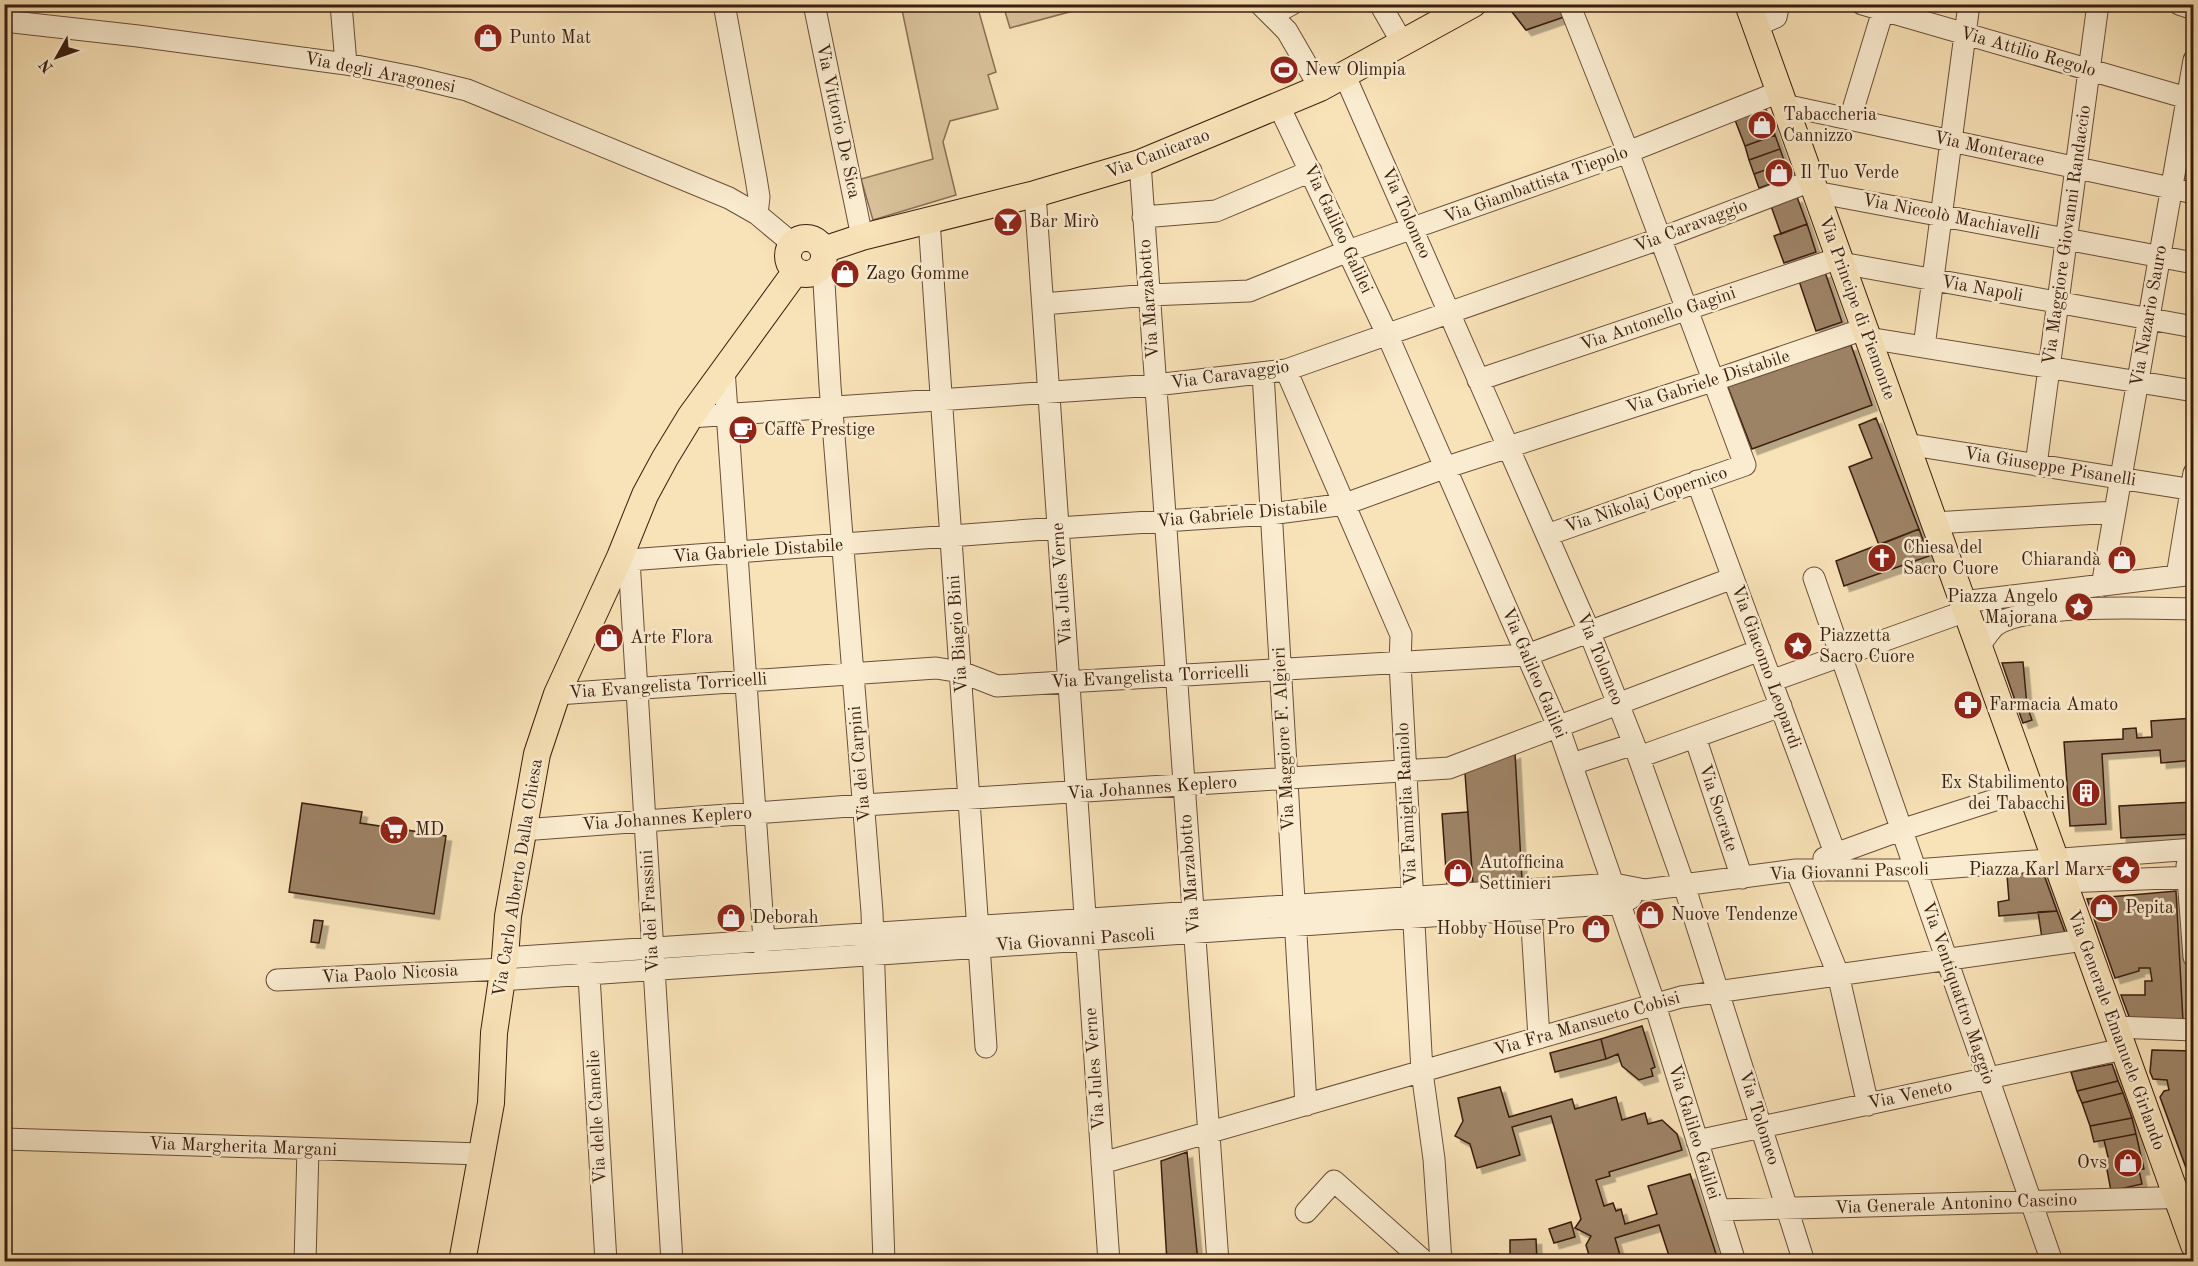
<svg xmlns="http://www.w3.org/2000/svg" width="2198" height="1266" viewBox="0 0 2198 1266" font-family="'Old Standard TT',serif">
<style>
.green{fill:#d8c19a;stroke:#896f54;stroke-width:1.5}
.building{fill:#9d8366;stroke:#3a1d0f;stroke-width:1.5;filter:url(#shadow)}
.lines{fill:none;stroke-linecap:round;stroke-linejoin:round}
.minor-casing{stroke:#6a4e39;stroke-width:23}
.major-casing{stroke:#3a1d0f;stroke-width:28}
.minor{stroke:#faecd0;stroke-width:21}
.major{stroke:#f8e2b7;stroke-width:26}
.labels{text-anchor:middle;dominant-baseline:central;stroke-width:5;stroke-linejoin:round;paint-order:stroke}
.poi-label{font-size:18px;fill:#3a1d0f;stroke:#faecd0;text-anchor:start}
.street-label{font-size:18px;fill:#3a1d0f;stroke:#faecd0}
</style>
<defs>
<filter id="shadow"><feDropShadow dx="5.5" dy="5.5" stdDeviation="0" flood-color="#0004"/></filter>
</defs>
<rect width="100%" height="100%" fill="#f8e2b7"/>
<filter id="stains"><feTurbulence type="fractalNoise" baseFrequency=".00333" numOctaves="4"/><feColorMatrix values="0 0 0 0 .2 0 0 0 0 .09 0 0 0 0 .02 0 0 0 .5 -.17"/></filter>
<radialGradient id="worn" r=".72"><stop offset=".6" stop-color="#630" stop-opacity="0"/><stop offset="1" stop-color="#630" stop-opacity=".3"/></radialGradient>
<!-- green -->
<path class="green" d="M1099,4l-89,24 -7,-23v-1z
M901,5h76l19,67 -8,3 10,34 -48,12 -7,21 13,53 -83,25 -12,-41 72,-20z"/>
<!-- building -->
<path class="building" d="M1514,4l6,4 4,-4h35l5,13 -38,13 -17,-22z
M1766,109l9,26 -30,11 -10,-26z
M1775,135l5,14 -31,11 -4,-14z
M1780,149l5,14 -31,11 -5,-14z
M1785,163l5,14 -31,11 -5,-14z
M1797,197l10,27 -26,10 -10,-28z
M1807,224l9,28 -32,11 -10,-27z
M1825,272l17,50 -26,9 -17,-50z
M1851,345l21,60 -120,44 -25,-64z
M1876,418l43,111 -40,16 -30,-78 23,-9 -13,-33z
M1919,529l10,27 -85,30 -8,-25z
M2023,662l4,44 -9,3 -16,-46z
M2027,706l5,14 -9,3 -5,-14z
M2194,718v42l-33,3 -1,-13 -58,4 4,70 -36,2 -6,-84 59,-3v-10l13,-1 1,10 15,-1 -1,-16z
M1515,753l7,127 -49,4 -8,-111z
M2194,802v32l-73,4 -2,-32z
M302,803l60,9 -2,11 86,13 -12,78 -145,-22z
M1468,812l5,72 -26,1 -5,-71z
M2043,872l14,39 -58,5 -1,-14 11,-2 -2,-25z
M2176,891l7,130 -53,-2 -9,-24h24v-14h7l-2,-13h-11v3l-24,7 -28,-79z
M2057,911l9,24 -24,3 -4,-26z
M314,920l9,1 -4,22 -8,-1z
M1642,1026l13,41 -4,2 2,7 -14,4 -17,-14 -4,-12 -12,5 -5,-20z
M1601,1039l5,20 -51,13 -5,-19z
M2152,1050l42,1v125h-5l-29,-79 4,-6 5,-1 -2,-10 -14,-1 -3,-7z
M2112,1064l6,17 -41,10 -6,-19z
M2118,1081l5,12 -41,10 -5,-12z
M1500,1087l9,30 63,-18 3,10 41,-12 6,23 23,-7 3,11 14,-4 15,14 5,16 -73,22 1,4 -14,4 8,26 9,-3 3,8 5,-2 4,15 32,-10 -9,-28 42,-12 28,86 -47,2 -12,-37 -44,13 7,24h-31l-5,-17 5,-9 -16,-8 6,-9 -30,-103 -39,11 8,28 -43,13 -7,-24 -15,-8 8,-15 -5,-23z
M2123,1093l9,25 -42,8 -8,-23z
M2132,1118l4,16 -42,8 -4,-16z
M2136,1134l8,35 -5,1 3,14 -31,7 -6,-32 3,-2 -4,-17z
M1187,1152l11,110h-31l-6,-101z
M1571,1222l4,15 -21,6 -5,-14z
M1536,1239l1,23h-27v-22z
M1498,1254v8h-34v-7z"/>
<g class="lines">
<!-- minor casing -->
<g class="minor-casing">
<path id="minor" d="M341,4l5,60
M724,4l32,174 3,19 -2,17
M814,4l48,233
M1260,4l27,27 33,57
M1380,4l23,40
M1862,4l332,96
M2179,4l15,5
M1272,15l20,-11
M4,21l134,15 208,28 67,13 54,13 262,108 28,16 36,30
M1755,26l21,-9 3,-13
M1345,76l244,555 45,113 50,141 120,377
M1784,105l410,88
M1279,106l108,228 171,392 97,279 80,257
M1850,119l35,-115
M1140,163l78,1099
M1815,192l379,71
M1035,194l74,1068
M1143,217l73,-6 95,-40
M929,220l57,827
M1841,263l353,64
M817,270l7,12 6,104 42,526 12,350
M1043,304l106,-9 100,-4 99,-40 280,-99 151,-60
M1868,338l326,53
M1924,347l45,-343
M724,369l41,586
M1286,370l115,265 -1,28 22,409 12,87 7,103
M1263,373l43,732
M1478,380l361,-122
M690,417l465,-32 131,-15 373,-131 152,-58
M1906,444l288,46
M2036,465l62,-461
M1697,481l138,372
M1934,523l181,-11
M1547,535l198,-70 -117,-313 -59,-148
M620,557l9,3 429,-32 212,-14 75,-10 99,-36 268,-87 152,-52
M629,560l43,702
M2177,576l17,-103
M1814,578l238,684
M2102,586l92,-526
M1962,602l232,-28
M1978,647c6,-7 12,-17 18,-22 32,-22 155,-17 198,-16
M1771,681l195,-70
M557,694l379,-26 25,4 36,14 530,-31 206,-77
M1695,737l47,141
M1639,757l142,-51
M1572,764l62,-20
M522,830l342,-25 585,-37 311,-118
M1824,858l77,-28 128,-41
M2187,865l7,92
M1796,870l42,104 30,131
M2063,882l131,-5
M1531,910l8,128
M505,958l1109,-74 31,6 151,-20h119l279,-21
M588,959l18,303
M277,980l226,-11
M502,980l1119,-77 10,-5
M2115,1027l79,3
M4,1139l477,15
M1697,1141l426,-92
M1102,1163l579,-166 403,-57
M1719,1210l475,-13
M1306,1212l28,-31 91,81
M305,1262l3,-113"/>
</g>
<!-- major casing -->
<g class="major-casing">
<path id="major" d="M1748,4l446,1241
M788 256a18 18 0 1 1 36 0a18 18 0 1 1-36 0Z
M823,250l39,-13 173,-43 105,-31 180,-75 153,-84
M462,1262l29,-159 3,-70 11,-75 3,-42 29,-162 20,-60 63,-137 25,-62 20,-37 25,-41 106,-146"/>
</g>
<!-- minor -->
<use href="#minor" class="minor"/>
<!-- major -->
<use href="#major" class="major"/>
</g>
<!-- icons -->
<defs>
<g id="shop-disc" transform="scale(1.5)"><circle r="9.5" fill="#8f2418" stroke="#faecd0"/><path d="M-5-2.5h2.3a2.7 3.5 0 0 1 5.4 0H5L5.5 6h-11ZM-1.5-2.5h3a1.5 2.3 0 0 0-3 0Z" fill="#fff"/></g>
<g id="stadium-disc" transform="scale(1.5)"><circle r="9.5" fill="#8f2418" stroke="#faecd0"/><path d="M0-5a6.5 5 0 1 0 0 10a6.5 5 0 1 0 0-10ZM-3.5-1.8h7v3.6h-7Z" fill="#fff"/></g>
<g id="bar-disc" transform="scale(1.5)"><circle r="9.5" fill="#8f2418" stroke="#faecd0"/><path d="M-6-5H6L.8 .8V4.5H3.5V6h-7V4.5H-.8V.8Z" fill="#fff"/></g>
<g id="cafe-disc" transform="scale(1.5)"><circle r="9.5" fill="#8f2418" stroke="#faecd0"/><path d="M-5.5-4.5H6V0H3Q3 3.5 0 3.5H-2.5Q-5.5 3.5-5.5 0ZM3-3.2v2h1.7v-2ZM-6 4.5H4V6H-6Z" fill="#fff"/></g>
<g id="church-disc" transform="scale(1.5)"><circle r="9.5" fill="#8f2418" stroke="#faecd0"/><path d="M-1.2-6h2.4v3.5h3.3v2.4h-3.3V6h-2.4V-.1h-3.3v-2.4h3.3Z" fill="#fff"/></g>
<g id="sight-disc" transform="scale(1.5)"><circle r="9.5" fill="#8f2418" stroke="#faecd0"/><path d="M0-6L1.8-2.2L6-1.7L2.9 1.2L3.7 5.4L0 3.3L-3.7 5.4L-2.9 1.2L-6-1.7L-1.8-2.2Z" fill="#fff"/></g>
<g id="pharmacy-disc" transform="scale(1.5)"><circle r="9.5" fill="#8f2418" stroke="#faecd0"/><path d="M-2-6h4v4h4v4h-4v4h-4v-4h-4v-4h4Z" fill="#fff"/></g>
<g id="building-disc" transform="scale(1.5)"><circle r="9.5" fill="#8f2418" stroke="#faecd0"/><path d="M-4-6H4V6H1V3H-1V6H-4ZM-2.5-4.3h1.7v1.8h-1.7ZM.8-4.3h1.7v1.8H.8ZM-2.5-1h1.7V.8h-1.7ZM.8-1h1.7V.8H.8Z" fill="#fff"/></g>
<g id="supermarket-disc" transform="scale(1.5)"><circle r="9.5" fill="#8f2418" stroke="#faecd0"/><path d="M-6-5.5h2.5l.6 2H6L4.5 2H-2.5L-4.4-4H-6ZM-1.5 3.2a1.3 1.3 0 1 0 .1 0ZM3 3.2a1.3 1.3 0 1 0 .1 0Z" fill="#fff"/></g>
</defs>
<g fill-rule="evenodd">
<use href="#shop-disc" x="488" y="38"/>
<use href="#stadium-disc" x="1284" y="70"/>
<use href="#shop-disc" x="1762" y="125"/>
<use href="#shop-disc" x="1779" y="173"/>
<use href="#bar-disc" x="1008" y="222"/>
<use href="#shop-disc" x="845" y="274"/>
<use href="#cafe-disc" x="743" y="430"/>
<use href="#church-disc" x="1882" y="558"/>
<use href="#shop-disc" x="2122" y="560"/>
<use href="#sight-disc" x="2079" y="607"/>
<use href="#shop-disc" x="609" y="638"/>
<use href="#sight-disc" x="1798" y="646"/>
<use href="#pharmacy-disc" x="1968" y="705"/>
<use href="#building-disc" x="2086" y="793"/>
<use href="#supermarket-disc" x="394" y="830"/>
<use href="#sight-disc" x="2126" y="870"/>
<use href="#shop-disc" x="1458" y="873"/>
<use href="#shop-disc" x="2104" y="908"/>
<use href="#shop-disc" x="1650" y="915"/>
<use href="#shop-disc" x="731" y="918"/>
<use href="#shop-disc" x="1596" y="929"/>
<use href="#shop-disc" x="2128" y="1163"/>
</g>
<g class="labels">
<!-- poi labels -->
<g class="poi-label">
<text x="509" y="38">Punto Mat</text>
<text x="1305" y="70">New Olimpia</text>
<text x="1783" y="115">Tabaccheria<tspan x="1783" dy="21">Cannizzo</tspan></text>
<text x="1800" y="173">Il Tuo Verde</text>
<text x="1029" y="222">Bar Mirò</text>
<text x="866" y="274">Zago Gomme</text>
<text x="764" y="430">Caffè Prestige</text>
<text x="1903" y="548">Chiesa del<tspan x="1903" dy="21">Sacro Cuore</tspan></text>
<text x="2101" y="560" text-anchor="end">Chiarandà</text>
<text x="2058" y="597" text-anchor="end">Piazza Angelo<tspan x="2058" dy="21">Majorana</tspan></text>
<text x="1819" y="636">Piazzetta<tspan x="1819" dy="21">Sacro Cuore</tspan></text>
<text x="630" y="638">Arte Flora</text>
<text x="1989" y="705">Farmacia Amato</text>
<text x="2065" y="783" text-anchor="end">Ex Stabilimento<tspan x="2065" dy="21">dei Tabacchi</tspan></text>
<text x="415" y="830">MD</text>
<text x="1479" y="863">Autofficina<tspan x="1479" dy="21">Settinieri</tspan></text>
<text x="2105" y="870" text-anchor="end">Piazza Karl Marx</text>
<text x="2125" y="908">Pepita</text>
<text x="1671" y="915">Nuove Tendenze</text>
<text x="752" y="918">Deborah</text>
<text x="1575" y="929" text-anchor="end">Hobby House Pro</text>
<text x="2107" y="1163" text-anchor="end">Ovs</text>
</g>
<!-- street labels -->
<g class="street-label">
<text transform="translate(2028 52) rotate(16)">Via Attilio Regolo</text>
<text transform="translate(380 73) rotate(11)">Via degli Aragonesi</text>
<text transform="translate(838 121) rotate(78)">Via Vittorio De Sica</text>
<text transform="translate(1989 149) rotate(12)">Via Monterace</text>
<text transform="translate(1158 154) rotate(-21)">Via Canicarao</text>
<text transform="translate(1536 185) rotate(-20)">Via Giambattista Tiepolo</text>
<text transform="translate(1406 213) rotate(66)">Via Tolomeo</text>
<text transform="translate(1951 217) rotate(11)">Via Niccolò Machiavelli</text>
<text transform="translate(1691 226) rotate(-21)">Via Caravaggio</text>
<text transform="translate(1338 229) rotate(65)">Via Galileo Galilei</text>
<text transform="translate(2067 235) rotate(-82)">Via Maggiore Giovanni Randaccio</text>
<text transform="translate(1982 289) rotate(10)">Via Napoli</text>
<text transform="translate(1149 299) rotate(-94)">Via Marzabotto</text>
<text transform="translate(1857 308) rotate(70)">Via Principe di Piemonte</text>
<text transform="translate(2149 316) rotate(-80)">Via Nazario Sauro</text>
<text transform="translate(1658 319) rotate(-19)">Via Antonello Gagini</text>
<text transform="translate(1230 375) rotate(-8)">Via Caravaggio</text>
<text transform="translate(1708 382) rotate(-18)">Via Gabriele Distabile</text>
<text transform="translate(2050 467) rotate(9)">Via Giuseppe Pisanelli</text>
<text transform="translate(1646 500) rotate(-19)">Via Nikolaj Copernico</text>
<text transform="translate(1242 514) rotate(-5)">Via Gabriele Distabile</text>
<text transform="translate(758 551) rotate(-4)">Via Gabriele Distabile</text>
<text transform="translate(1062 584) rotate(-94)">Via Jules Verne</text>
<text transform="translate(958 634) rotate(-94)">Via Biagio Bini</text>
<text transform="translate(1600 659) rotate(68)">Via Tolomeo</text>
<text transform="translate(1766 667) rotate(70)">Via Giacomo Leopardi</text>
<text transform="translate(1534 673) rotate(67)">Via Galileo Galilei</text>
<text transform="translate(1150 677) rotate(-3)">Via Evangelista Torricelli</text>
<text transform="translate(668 686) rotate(-4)">Via Evangelista Torricelli</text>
<text transform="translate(1284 739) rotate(-93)">Via Maggiore F. Algieri</text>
<text transform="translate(860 764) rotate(-95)">Via dei Carpini</text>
<text transform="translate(1152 788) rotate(-4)">Via Johannes Keplero</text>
<text transform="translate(1407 804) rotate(-93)">Via Famiglia Raniolo</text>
<text transform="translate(1718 808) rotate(72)">Via Socrate</text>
<text transform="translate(667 819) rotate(-4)">Via Johannes Keplero</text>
<text transform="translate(1849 872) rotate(-2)">Via Giovanni Pascoli</text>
<text transform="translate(1190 874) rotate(-94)">Via Marzabotto</text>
<text transform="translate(518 878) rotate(-81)">Via Carlo Alberto Dalla Chiesa</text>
<text transform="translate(650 911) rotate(-93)">Via dei Frassini</text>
<text transform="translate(1075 940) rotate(-4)">Via Giovanni Pascoli</text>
<text transform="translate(390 974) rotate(-3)">Via Paolo Nicosia</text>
<text transform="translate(1958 993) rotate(71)">Via Ventiquattro Maggio</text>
<text transform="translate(1587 1024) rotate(-16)">Via Fra Mansueto Cobisi</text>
<text transform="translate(2116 1030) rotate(70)">Via Generale Emanuele Girlando</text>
<text transform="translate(1095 1069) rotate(-94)">Via Jules Verne</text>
<text transform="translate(1910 1095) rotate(-12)">Via Veneto</text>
<text transform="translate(597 1117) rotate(-93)">Via delle Camelie</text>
<text transform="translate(1759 1118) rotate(72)">Via Tolomeo</text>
<text transform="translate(1694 1132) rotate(73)">Via Galileo Galilei</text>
<text transform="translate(243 1147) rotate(2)">Via Margherita Margani</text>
<text transform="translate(1956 1204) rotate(-2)">Via Generale Antonino Cascino</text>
</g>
</g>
<!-- margin -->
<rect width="2198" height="1266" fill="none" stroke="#f8e2b7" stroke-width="24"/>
<rect x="6" y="6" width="2186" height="1254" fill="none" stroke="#3a1d0f" stroke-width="3"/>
<rect x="12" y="12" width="2174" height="1242" fill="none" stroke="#3a1d0f" stroke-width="1.5"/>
<!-- north arrow -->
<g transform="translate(57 57) rotate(230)" stroke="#faecd0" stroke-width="4.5" paint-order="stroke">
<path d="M0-4.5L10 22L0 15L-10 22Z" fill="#3a1d0f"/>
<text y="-9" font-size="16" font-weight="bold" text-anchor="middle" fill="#3a1d0f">N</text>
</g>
<rect width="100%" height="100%" filter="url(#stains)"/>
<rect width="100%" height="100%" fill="url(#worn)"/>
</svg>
